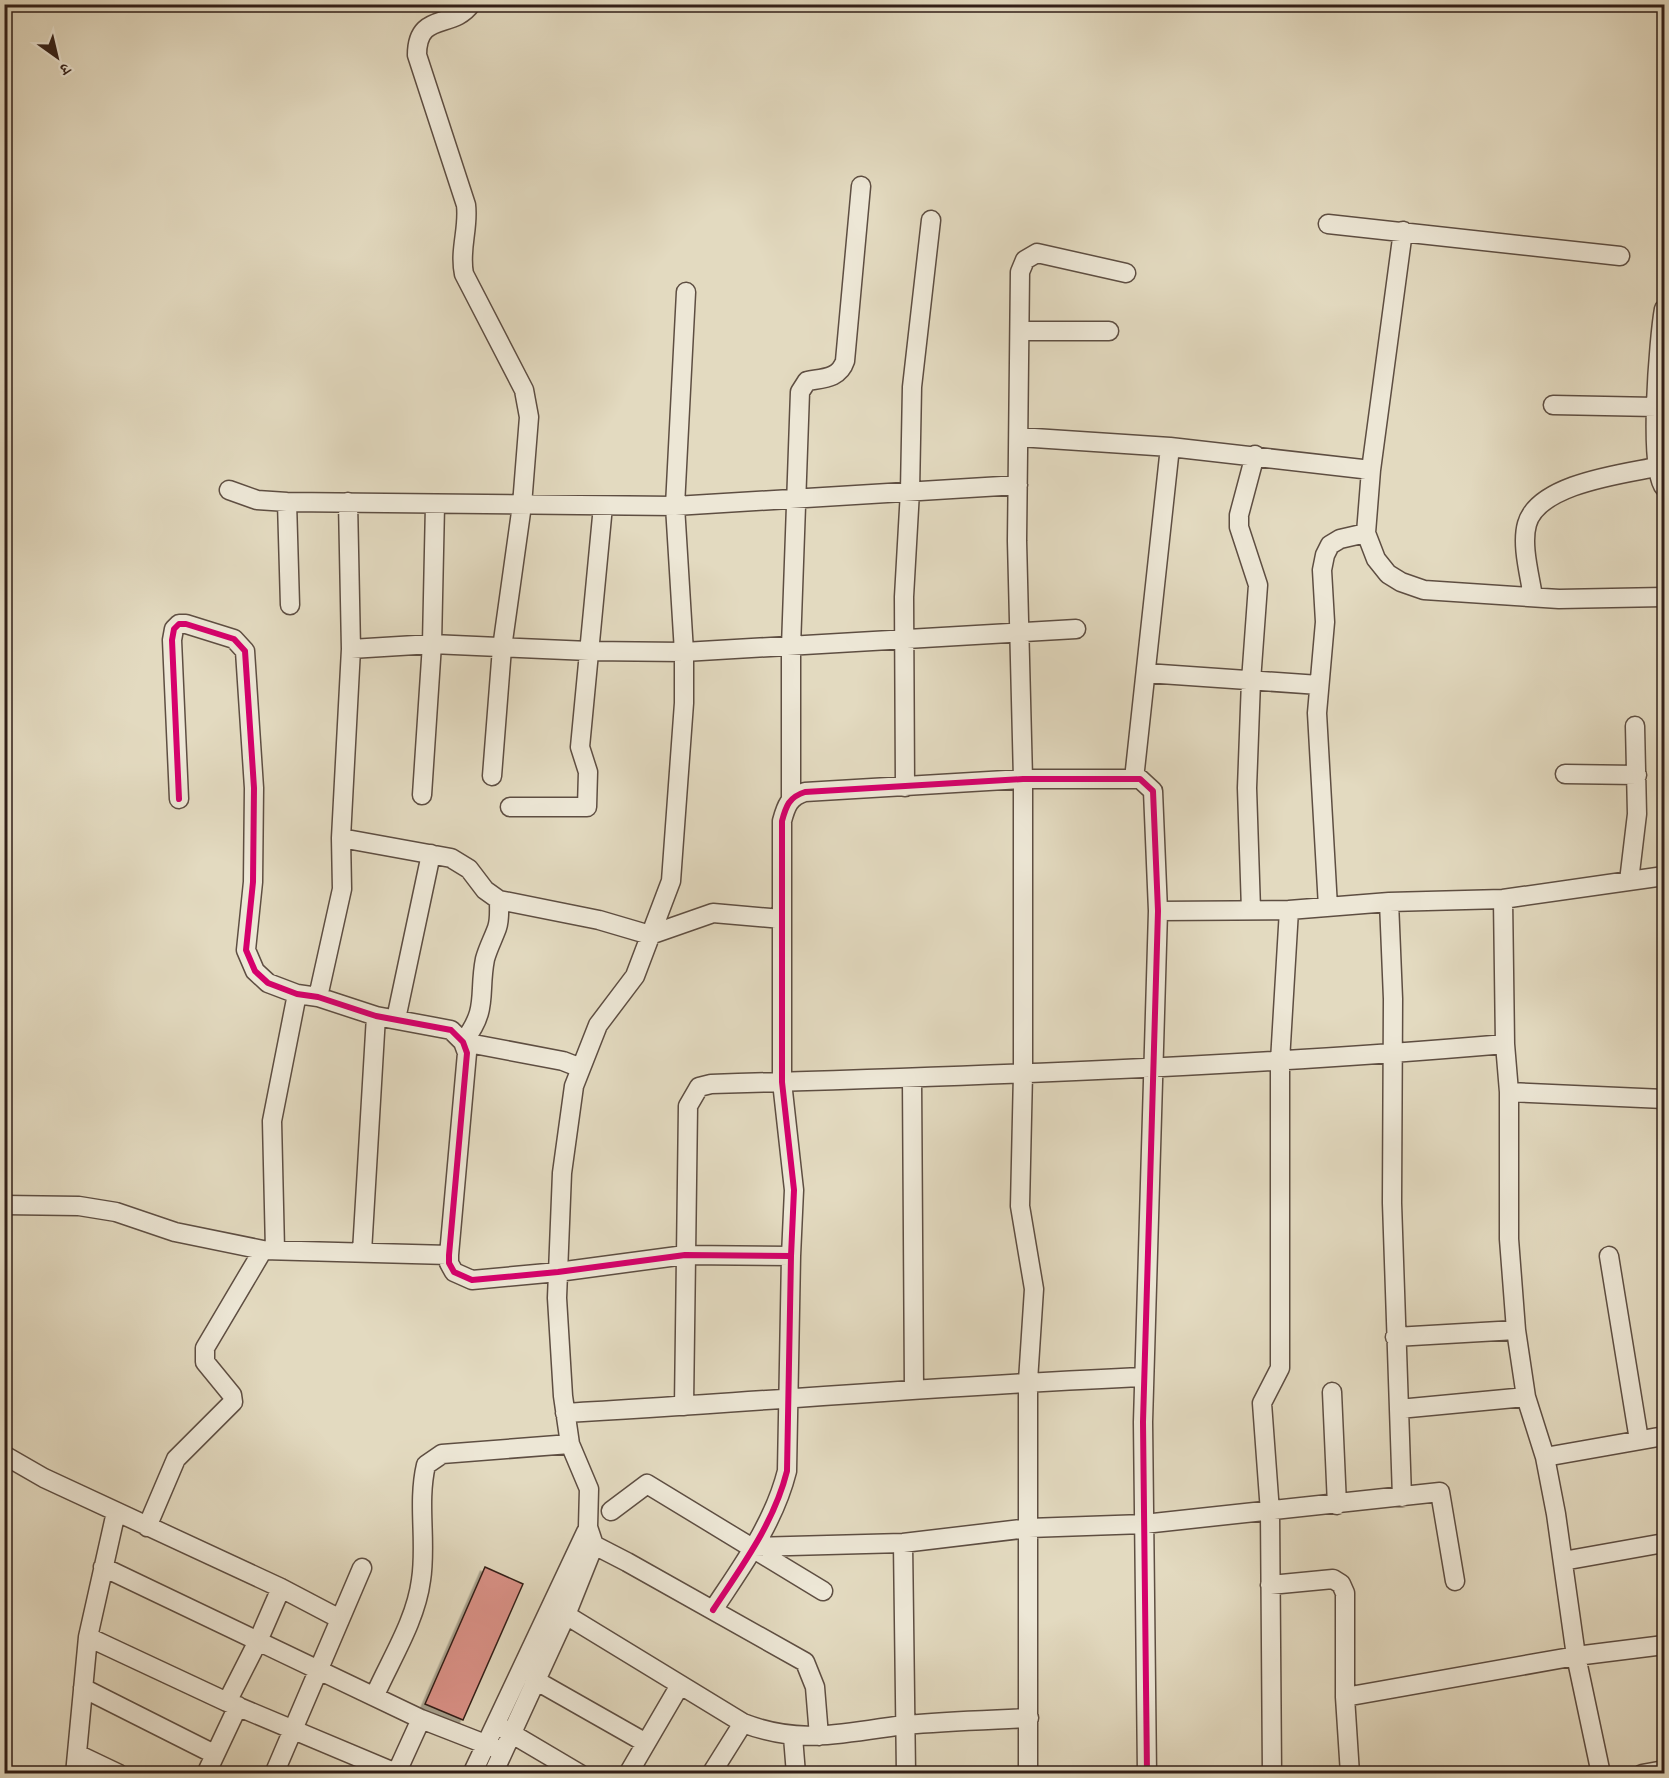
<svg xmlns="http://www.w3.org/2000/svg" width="1669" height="1778" viewBox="0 0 1669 1778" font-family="'Old Standard TT','Noto Serif Devanagari',serif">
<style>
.building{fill:#da9187;stroke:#321f18;stroke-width:1.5;filter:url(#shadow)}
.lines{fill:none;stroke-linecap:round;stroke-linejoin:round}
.minor-casing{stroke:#5e4e42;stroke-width:21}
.minor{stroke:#ede7d6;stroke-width:18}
.cycleway-casing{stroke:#ede7d6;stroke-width:10}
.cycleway{stroke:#d6006c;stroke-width:6}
</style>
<defs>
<filter id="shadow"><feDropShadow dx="-4.5" dy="4.5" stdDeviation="0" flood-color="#0004"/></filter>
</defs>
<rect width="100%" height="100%" fill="#e3dac0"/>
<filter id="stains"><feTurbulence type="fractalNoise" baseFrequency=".00333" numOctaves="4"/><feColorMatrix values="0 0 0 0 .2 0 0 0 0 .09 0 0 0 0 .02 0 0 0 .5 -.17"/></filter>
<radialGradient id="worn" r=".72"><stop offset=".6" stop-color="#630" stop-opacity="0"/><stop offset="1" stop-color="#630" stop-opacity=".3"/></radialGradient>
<!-- building -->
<path class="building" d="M485,1567l38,17 -60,136 -38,-16z"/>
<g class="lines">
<!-- minor casing -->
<g class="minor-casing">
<path id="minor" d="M471,4c-18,26 -54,7 -54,51l49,150c3,23 -7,45 -2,69l60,116 5,27 -7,88 -20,143 -10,128
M1328,224l292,32
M1403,231l-32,239 -5,63 10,26 12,15 13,8 23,8 135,9 105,-2
M1664,309c-5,27 -16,161 0,178
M1020,331h89
M1553,405l103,2
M1019,437l151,10
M229,490l28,10 30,2 388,4 343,-21
M287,502l3,103
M1533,597c-3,-21 -12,-52 -6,-73 11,-40 95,-50 129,-57
M351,649l81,-5 157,7 95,1 392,-23
M1146,673l173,12
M1565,774l72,1
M1134,779l36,-332 201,23
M905,787l-1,-190 6,-106 2,-104 19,-167
M422,795l10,-151 3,-139
M179,799l-7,-159 2,-11 5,-5h7l48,15 11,12 9,137 -1,94 -7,68 9,21 13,12 29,11 21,3 58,19 75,14 12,12 4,11 -18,202v8l5,9 18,8 86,-8 127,-17 106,1 -4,215c-13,52 -45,95 -74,139
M791,800v-153l9,-255 7,-11c16,-3 32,-2 38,-20l16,-175
M510,807h77l1,-35 -8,-25 23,-241
M341,838l110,20 18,11 16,21 14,10 100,20 51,15 63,-22 69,6
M1629,881l8,-67 -2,-88
M1503,899l2,145 4,48v147l7,91 10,67 19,60 11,57 20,142 25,118
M1389,902l4,97 -1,204 10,294
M1328,907l-11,-194 8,-91 -3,-52 3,-15 5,-10 10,-6 26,-6
M1251,910l-4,-122 4,-107 7,-96 -19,-58v-12l16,-60
M1158,911l131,-1
M318,997l24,-108 -1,-51 10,-189 -3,-147
M396,1019l35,-165
M463,1042c26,-33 15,-47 22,-83 3,-11 8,-20 12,-31 3,-8 2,-19 2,-28
M463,1042l100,19 18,7
M912,1078l2,312
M1509,1092l155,7
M4,1205l75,1 37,6 59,20 88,18 186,5
M275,1250l-3,-129 25,-127
M362,1252l14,-236
M791,1256l3,-66 -12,-108v-261c4,-15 7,-24 23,-29l218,-13h117l13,12 5,120 -15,511 4,352
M1609,1256l30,184
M1395,1337l121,-7
M1332,1392l5,113
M684,1406l4,-300 11,-19 12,-3c265,-8 530,-17 794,-40
M1399,1409l127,-12
M565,1413c193,-11 385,-28 579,-36
M4,1455l40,23 237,110 59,31
M1545,1457l119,-21
M611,1511l36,-27 176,107
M116,1512l-28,125 139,65 169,71
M147,1527l29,-68 57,-57 -1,-7 -27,-33v-14l58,-98
M583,1543l11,2 33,17 178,100 10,25 4,49
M903,1543l3,231
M755,1547l148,-4 126,-15 115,-4 296,-32 15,89
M1563,1561l101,-18
M103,1567l318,152 82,32
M1270,1585l63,-6 8,5 4,9v104l5,77
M566,1615l177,108c60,23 100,9 162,2 41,-4 83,-5 124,-7
M535,1680l111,63
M83,1688l131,66
M375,1695c16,-36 41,-75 46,-115 6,-37 -4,-77 5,-115l16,-11 128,-10
M1345,1697l231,-41 88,-11
M227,1702l31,-61 23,-53
M502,1728l78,46
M793,1737l3,37
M77,1754l42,20
M75,1774l13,-137
M206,1774l32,-68
M274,1774l88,-206
M396,1774l25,-55
M472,1774l114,-242
M493,1774l73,-159 28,-70 -6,-18 1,-38 -19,-45 -7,-48 -6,-98 5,-125 12,-87 24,-61 37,-49 36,-95 13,-178v-51l-9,-146 11,-214
M628,1774l52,-89
M711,1774l32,-51
M1028,1774v-393l6,-92 -14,-83 3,-133v-294l-6,-238 3,-269 5,-12 12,-7 89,20
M1272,1774l-2,-262 -8,-109 18,-35v-307l9,-151 100,-8 114,-3 161,-23
M1642,1774l22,-4"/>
</g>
<!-- minor -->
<use href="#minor" class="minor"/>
<!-- cycleway casing -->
<g class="cycleway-casing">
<path id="cycleway" d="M179,799l-7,-159 2,-11 5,-5h7l48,15 11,12 9,137 -1,94 -7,68 9,21 13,12 29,11 21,3 58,19 75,14 12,12 4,11 -18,202v8l5,9 18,8 86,-8 127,-17 106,1 -4,215c-13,52 -45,95 -74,139
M791,1256l3,-66 -12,-108v-261c4,-15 7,-24 23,-29l218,-13h117l13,12 5,120 -15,511 4,352"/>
</g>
<!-- cycleway -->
<use href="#cycleway" class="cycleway"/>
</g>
<!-- margin -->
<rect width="1669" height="1778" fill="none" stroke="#e3dac0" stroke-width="24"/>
<rect x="6" y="6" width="1657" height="1766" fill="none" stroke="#321f18" stroke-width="3"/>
<rect x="12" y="12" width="1645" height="1754" fill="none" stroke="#321f18" stroke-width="1.5"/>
<!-- north arrow -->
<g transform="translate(57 57) rotate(146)" stroke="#ede7d6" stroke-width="4.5" paint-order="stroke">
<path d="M0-4.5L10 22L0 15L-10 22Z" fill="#321f18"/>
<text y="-9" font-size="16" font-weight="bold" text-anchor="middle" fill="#321f18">उ</text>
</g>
<rect width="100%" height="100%" filter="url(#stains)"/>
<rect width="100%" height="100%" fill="url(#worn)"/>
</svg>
